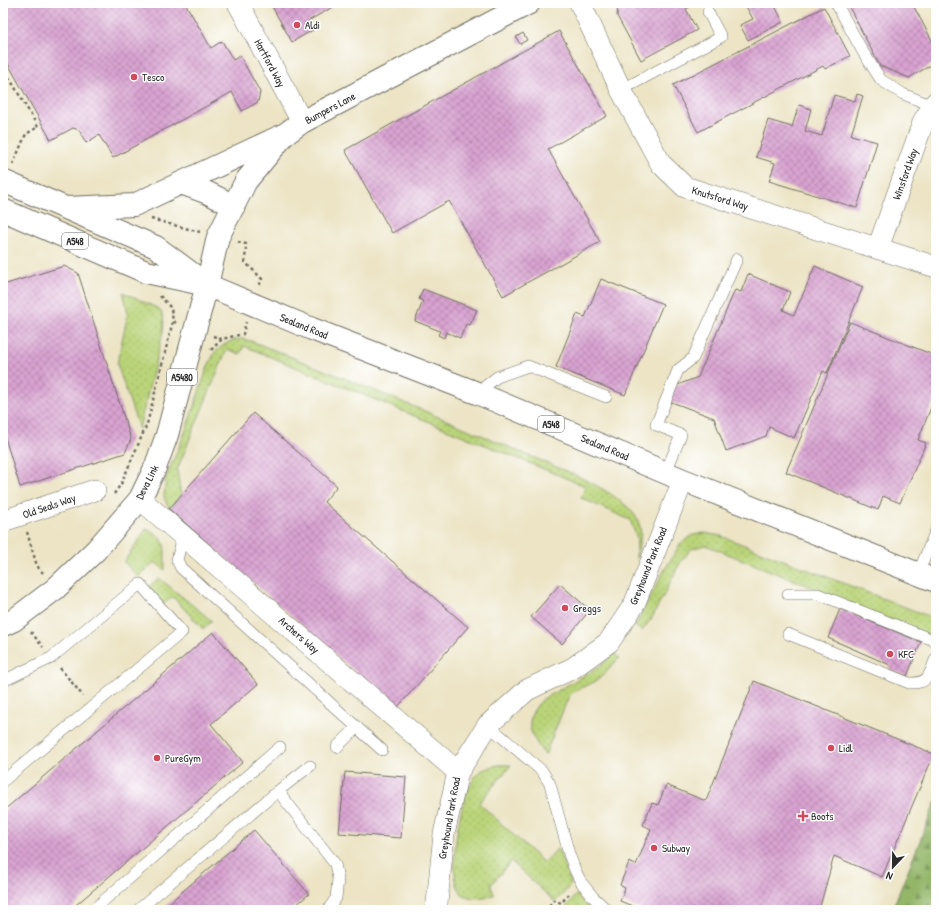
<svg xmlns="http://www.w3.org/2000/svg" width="939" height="913" viewBox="0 0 939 913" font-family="'Patrick Hand',sans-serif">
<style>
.grass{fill:url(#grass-dots);stroke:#728052}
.forest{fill:url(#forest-firs);stroke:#5f704a}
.building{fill:url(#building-cross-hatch)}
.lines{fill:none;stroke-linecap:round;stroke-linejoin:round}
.lane-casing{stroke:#6f6c61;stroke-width:12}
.street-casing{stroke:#6f6c61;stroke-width:22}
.secondary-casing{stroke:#6f6c61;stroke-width:24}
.primary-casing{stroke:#6f6c61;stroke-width:24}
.path{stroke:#6f6c61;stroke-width:2.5;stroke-dasharray:3 3;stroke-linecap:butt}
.lane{stroke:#fff;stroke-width:11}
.street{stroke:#fff;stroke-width:21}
.secondary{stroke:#fff;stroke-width:22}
.primary{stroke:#fff;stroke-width:22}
.poi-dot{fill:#d1495b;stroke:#fff;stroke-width:1.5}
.labels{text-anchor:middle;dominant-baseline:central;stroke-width:3;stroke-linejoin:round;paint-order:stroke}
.shield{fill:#fff;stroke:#6b6b6b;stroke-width:1}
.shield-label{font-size:10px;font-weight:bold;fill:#2b2b2b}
.poi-label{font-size:11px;fill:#2b2b2b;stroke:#fff;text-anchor:start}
.street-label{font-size:11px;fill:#2b2b2b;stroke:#fff}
</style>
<defs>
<pattern id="grass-dots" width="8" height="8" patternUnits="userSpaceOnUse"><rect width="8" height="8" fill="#bad479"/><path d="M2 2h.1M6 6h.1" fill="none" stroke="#a0b669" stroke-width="1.8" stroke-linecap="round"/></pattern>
<pattern id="forest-firs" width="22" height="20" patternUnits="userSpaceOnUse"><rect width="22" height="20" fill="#93b669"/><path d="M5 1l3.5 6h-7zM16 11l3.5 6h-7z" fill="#789457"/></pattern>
<pattern id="building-cross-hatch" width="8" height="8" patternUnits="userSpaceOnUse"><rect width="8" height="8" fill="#d9a3d1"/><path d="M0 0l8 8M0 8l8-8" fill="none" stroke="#b085aa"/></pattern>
</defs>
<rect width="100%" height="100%" fill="#fff"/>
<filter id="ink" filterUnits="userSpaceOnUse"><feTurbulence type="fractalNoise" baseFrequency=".025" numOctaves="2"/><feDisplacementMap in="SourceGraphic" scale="8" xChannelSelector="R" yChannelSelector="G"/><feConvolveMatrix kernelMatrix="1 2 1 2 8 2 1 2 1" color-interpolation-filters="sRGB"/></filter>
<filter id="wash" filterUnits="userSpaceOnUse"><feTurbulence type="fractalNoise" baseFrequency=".012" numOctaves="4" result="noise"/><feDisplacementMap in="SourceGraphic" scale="16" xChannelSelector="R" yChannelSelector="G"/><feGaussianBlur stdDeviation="0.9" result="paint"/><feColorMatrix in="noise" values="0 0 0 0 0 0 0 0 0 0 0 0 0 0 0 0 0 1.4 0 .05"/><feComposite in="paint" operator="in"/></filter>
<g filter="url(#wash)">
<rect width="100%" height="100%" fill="#ece4c5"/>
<!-- grass -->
<path class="grass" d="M123,292l36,17c6,7 5,15 4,23l-24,97 -22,-65 11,-51z
M243,339l11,3c90,36 180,72 269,111 32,14 88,33 110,60 12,14 7,29 3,46l1,-21 -7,-18 -49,-22 4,-12 -341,-140 -4,8 -13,-5 -50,121 4,25 -12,14 -5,-12 2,-20 17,-39 25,-72 7,-14 10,-8 9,-4z
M146,529c24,10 18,19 19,41l-10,-8 -17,15 -14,-15z
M704,533l17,3 215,83v20l-130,-54 -101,-40 -14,4 -11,14 -28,55 -10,13 -7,-5 30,-57 16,-26 12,-8z
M159,578l53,43 -9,8 -30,-32 -10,7 -16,-16z
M614,653l5,5c-7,8 -14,17 -23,23 -10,6 -17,5 -27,15l-24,59c-16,-21 -23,-35 -2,-56l56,-32z
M498,765h13l-32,38 65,60 14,-15 13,37 -16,17 -44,-41 -20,24 3,10c-9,2 -22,5 -30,0 -17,-9 -7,-67 -3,-83 3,-12 8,-26 15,-37 6,-6 14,-8 22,-10z
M577,894l13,16h-24l-2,-1z"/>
<!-- forest -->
<path class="forest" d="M936,801v109h-44z"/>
<g id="blocks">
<!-- building -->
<path class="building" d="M8,3h177l26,45 11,-7 11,19 7,-4 20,36 -2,10 -16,9 -10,-19 -119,66 -14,-23 -13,8 -7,-13 -6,-2 -22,12 -48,-85v-49z
M270,3h70l-32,18 5,9 -21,12z
M618,3h78l-10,6 11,21 -56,30 -24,-44z
M744,3h37l-6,3 8,16 -35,18 -8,-15 13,-6z
M847,3h65l24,45v14l-27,16 -29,-12z
M824,7l26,49 -25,13 -2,-3 -125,66 -25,-47z
M559,31l48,85 -59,33 52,93 -97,54 -54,-95 -57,32 -47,-83z
M523,33l4,7 -7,4 -4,-7z
M857,94l6,2 -12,39 26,7 -20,66 -88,-27 6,-18 -19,-6 12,-37 24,7 7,-22 12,4 -6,22 17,5 12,-41 21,6z
M64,266l14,7 53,166 -6,14 -105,34 -17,-56v-146z
M815,266l48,21 -36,86 -4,-2 -29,67 -25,-11 -3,9 -40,15 -12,-33 -45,-17 6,-15 23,-9 37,-87 6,2 7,-18 42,18 -7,18 11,5z
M601,279l62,25 -38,91 -69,-28 21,-53 8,3z
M423,289l54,21 -7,15 -4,-1 -6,14 -14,-6 -2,6 -6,-3 2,-4 -25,-10 8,-20 -4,-2z
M850,322l86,34v39l-18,45 8,3 -26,60 -17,-7 -5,14 -92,-38z
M253,413l84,73 -13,16 144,125 -71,81 -228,-199z
M560,584l30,26 -28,34 -31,-27z
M840,609l81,33 -14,34 -18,-7 1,-4 -62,-27z
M213,632l45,52 -47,40 32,38 -173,148h-67v-99z
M754,681l180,73 -52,123 -48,-21 -15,54h-177l-22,-9 5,-13 -5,-3 9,-23 7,3 15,-36 -8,-4 9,-22 6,2 8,-20 40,16z
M345,772l61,5 -5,61 -62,-5z
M254,830l55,64 -19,16h-129z"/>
</g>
</g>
<g filter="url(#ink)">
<use href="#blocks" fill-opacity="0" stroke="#6f6c61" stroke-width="1"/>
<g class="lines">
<!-- lane casing -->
<g class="lane-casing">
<path id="lane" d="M836,3l27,49 18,28 22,14 30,12
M621,90l100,-53 -13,-25
M477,393l20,-16 31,-11 78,31
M666,472l15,-37 -25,-10 22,-55 15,-12 44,-99
M183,536l-6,24 4,8 201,182
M918,574l18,-44
M788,594h30l115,46 3,3
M788,634l121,49c21,1 20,-9 27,-25
M3,681l48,-23 89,-74 42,48 -179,149
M488,725l54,46 8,13 19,70 6,16 6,12 12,15 14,13
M337,747l20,-20
M310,766l-32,25 57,73 3,15 -2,19 -8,12
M93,910l187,-163
M138,910l140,-119"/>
</g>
<!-- street casing -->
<g class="street-casing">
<path id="street" d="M238,3l64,119
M580,3l41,87 40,74 24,23 251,80
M878,248l46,-128 12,-18
M140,499l318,273
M3,521l92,-31
M435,910l2,-7 7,-69 14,-62 30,-47 39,-35 46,-22 36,-26 25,-37 49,-125"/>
</g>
<!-- secondary casing -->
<g class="secondary-casing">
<path id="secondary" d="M181,183l27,10 26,13
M67,208l67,-3 145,-68
M207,285l11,-48 28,-56 38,-46 18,-13 227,-119"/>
</g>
<!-- primary casing -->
<g class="primary-casing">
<path id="primary" d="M3,181l153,66 47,35
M3,210l143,62 61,13 105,44 165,64 206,87 253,101
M3,625l11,-5 41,-31 41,-39 44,-51 15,-31 12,-33 40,-150"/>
</g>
<!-- path -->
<path class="path" d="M3,67l35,60 -12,7 -13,30
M151,219l49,13
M238,242l8,2 -1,18 17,17 -3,7
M160,296l11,12 2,13 3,2
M213,336l9,3 21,-5 3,-12
M211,350l11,-11
M114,494l7,-10 26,-60 26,-103
M27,532l10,34 6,7
M31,632l12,15
M60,668l23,28
M545,910l9,-10 7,3 10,-11"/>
<!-- lane -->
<use href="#lane" class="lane"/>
<!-- street -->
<use href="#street" class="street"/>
<!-- secondary -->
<use href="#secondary" class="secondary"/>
<!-- primary -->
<use href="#primary" class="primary"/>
</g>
</g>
<!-- markers -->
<g class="poi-dot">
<circle cx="297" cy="25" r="4"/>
<circle cx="134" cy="77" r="4"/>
<circle cx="565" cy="608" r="4"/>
<circle cx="890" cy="654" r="4"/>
<circle cx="831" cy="748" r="4"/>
<circle cx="157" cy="758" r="4"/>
<path d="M801 810h4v4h4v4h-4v4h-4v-4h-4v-4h4z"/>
<circle cx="654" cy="848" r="4"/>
</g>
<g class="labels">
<!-- shield labels -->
<g class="shield">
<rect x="62" y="233" width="26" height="16" rx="3"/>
<rect x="167" y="369" width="30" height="16" rx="3"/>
<rect x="538" y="416" width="26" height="16" rx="3"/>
</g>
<g class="shield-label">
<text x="75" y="241">A548</text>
<text x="182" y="377">A5480</text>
<text x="551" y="424">A548</text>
</g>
<!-- poi labels -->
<g class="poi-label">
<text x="305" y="25">Aldi</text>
<text x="142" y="77">Tesco</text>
<text x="573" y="608">Greggs</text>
<text x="898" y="654">KFC</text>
<text x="839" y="748">Lidl</text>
<text x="165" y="758">PureGym</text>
<text x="811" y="816">Boots</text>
<text x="662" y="848">Subway</text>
</g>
<!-- street labels -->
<g class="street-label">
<text transform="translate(270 63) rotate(62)">Hartford Way</text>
<text transform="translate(330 108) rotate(-28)">Bumpers Lane</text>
<text transform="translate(905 174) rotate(-70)">Winsford Way</text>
<text transform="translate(720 198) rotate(17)">Knutsford Way</text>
<text transform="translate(304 326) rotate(22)">Sealand Road</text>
<text transform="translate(605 447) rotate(23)">Sealand Road</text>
<text transform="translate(147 482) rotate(-63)">Deva Link</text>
<text transform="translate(49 506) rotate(-19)">Old Seals Way</text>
<text transform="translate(648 566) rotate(-68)">Greyhound Park Road</text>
<text transform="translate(299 635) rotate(41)">Archers Way</text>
<text transform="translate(449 818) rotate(-80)">Greyhound Park Road</text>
</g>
</g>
<!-- margin -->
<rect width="939" height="913" fill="none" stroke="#fff" stroke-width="16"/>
<!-- north arrow -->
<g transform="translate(893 867) rotate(202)" stroke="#ffffff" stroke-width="3" paint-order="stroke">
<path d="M0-3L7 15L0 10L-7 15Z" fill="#2b2b2b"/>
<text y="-6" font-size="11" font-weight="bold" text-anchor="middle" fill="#2b2b2b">N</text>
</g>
</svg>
